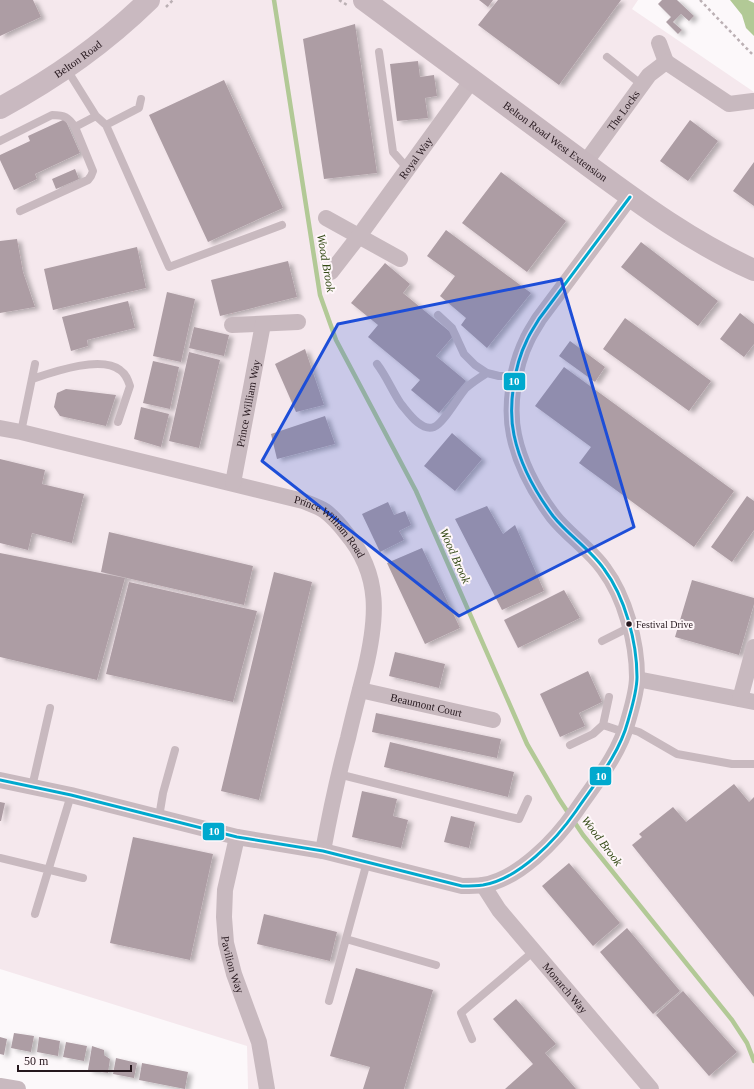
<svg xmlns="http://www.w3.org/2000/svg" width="754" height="1089" viewBox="0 0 754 1089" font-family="Georgia,serif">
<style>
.built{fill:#f5e8ed}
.water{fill:#b2c996}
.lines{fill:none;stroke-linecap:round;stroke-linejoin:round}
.stream{stroke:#b2c996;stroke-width:4.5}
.building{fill:#ad9da4;filter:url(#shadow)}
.path{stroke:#bbb0b4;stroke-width:2.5;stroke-dasharray:3 3;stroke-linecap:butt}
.lane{stroke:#c8b9bf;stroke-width:8}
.street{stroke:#c8b9bf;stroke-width:16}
.secondary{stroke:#c7b7be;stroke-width:22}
.primary{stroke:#c9b9c0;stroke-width:22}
.bus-1-casing{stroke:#fef6f9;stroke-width:6}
.bus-1{stroke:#00a9ce;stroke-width:3}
.marked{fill:#1d4ed8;fill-opacity:0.2;stroke:#1d4ed8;stroke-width:3;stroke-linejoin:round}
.bus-dot{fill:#25171d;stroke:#fef6f9;stroke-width:1.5}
.labels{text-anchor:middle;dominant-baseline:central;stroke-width:4;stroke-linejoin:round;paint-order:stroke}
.bus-label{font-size:10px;fill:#25171d;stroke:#fef6f9;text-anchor:start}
.street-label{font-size:11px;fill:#25171d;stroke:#fef6f9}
.water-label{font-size:12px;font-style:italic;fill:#354b17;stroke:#fef6f9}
.line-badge{stroke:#fef6f9;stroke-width:1.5}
.badge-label{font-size:11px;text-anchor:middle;font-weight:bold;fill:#fff}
</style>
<defs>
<filter id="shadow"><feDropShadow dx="4.5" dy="2.5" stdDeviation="2" flood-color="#0004"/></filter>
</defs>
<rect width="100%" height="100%" fill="#fcf8fa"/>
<!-- built -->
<path class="built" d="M0,0h638l-6,9 122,83v997h-506l-1,-43 -247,-77z"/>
<!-- water -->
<path class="water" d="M730,0h18l6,3v33l-8,-8 -4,-13z"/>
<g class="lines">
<!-- stream -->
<path class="stream" d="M274,0l46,295 16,45 80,151 111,253 32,55 24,36 149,185 15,23 7,18"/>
</g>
<!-- building -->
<path class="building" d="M0,0h33l8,17 -41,19z
M479,0h14l-5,7z
M498,0h123l-62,85 -81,-60z
M662,0h15l17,16 -5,5 -8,-7 -8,8 9,8 -4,4 -12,-12 5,-5 -13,-13z
M355,24l22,149 -53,6 -21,-140z
M418,61l2,16 14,-2 3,21 -12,2 3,20 -31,3 -7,-57z
M224,80l59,128 -75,34 -59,-127z
M65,119l15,34 -45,21 2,5 -23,11 -14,-30v-5l30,-14 -2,-5z
M690,120l28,21 -30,40 -28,-20z
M754,162v44l-21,-15z
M75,169l4,10 -23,10 -4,-10z
M501,172l65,49 -39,51 -65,-49z
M446,230l85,63 -44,55 -26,-23 5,-7 -26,-22 15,-20 -28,-20z
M17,239l6,33 12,35 -35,6v-72z
M641,242l77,59 -20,25 -77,-59z
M137,247l9,41 -93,22 -9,-41z
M288,261l9,36 -77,19 -9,-36z
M385,263l25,21 -7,9 51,42 -18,21 30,25 -27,32 -28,-23 9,-10 -52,-43 10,-12 -27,-22z
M167,292l28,7 -14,63 -28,-6z
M128,301l7,27 -48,12 1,6 -17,5 -9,-34z
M740,313l14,11v20l-10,13 -24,-18z
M625,318l86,63 -22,30 -86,-62z
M194,327l35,8 -5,21 -35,-8z
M570,341l35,26 -10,15 -36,-26z
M305,349l19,56 -28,7 -21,-48z
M189,352l31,8 -21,88 -30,-7z
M153,361l26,6 -9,42 -27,-6z
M564,367l170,124 -40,56 -115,-84 12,-16 -56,-41z
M66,389l50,6 -10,31 -46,-10 -6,-9 3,-14z
M141,407l28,7 -8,33 -27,-8z
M325,416l10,28 -58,15 -6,-25z
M452,433l30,26 -27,32 -31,-25z
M0,459l45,11 -3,14 42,10 -12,49 -40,-10 -4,17 -28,-7z
M747,496l7,5v29l-22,32 -21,-15z
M388,502l6,13 11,-4 6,14 -12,6 5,9 -24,12 -18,-38z
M487,506l16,28 12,-9 29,66 -42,19 -47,-91z
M109,532l144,34 -9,39 -143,-33z
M422,548l38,80 -35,16 -38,-81z
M0,553l125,25 -28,102 -97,-23z
M274,572l38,10 -53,218 -38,-9z
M692,580l62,18v6l-15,51 -64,-18z
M129,582l128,29 -24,91 -127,-28z
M564,590l16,28 -62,30 -14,-28z
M395,652l50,12 -6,24 -50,-12z
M588,671l14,31 -23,11 6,13 -25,11 -20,-43z
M376,713l125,26 -4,19 -125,-26z
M390,742l124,30 -6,25 -124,-30z
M734,784l15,18 5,-5v200l-122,-152 10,-8 -3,-3 34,-27 13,15z
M362,791l35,8 -4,17 15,4 -7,28 -49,-11z
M0,802l5,1 -4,18h-1z
M451,816l24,6 -6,26 -25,-6z
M133,837l80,17 -23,106 -80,-17z
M569,863l51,60 -27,23 -51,-60z
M264,914l73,18 -7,29 -73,-17z
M627,928l53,63 -27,23 -53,-62z
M356,968l77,22 -29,99h-41l7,-22 -40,-11z
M683,991l54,61 -28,24 -53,-61z
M516,999l40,45 -11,9 31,36h-71l28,-25 -40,-45z
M14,1033l20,3 -3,16 -20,-4z
M0,1037l7,2 -3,16 -4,-1z
M39,1037l21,4 -2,15 -21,-4z
M66,1042l21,4 -3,15 -21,-4z
M92,1046l12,4v5l6,4 -2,14 -20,-3z
M116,1058l21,5 -3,15 -21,-4z
M142,1063l46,9 -3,17 -46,-9z"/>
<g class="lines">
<!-- path -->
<path class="path" d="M339,0l8,5
M700,0l54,56
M166,7l7,-7"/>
<!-- lane -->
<path class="lane" d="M379,52l14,100 15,17
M607,57l35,28
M66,68l30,48 10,9 33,-17 2,-9
M106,125l63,142 113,-42
M0,141l52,-26c13,0 16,2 23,12l21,-11
M20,211l68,-31 3,-4 2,-5 -18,-44
M438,315l14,13 12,26 11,11 12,8 12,3h16
M377,364c10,13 15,27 24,40 7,8 20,28 33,23 9,-3 24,-30 31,-38 6,-6 14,-11 22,-16
M32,379c21,-7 69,-24 88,-9 6,4 8,10 10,16l-12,36
M21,432l14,-68
M602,641l28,-14
M603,725l21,7
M626,728l13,4 38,22 55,10h22
M570,745l23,-11 10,-9 6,-28
M338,774l181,45 9,-20
M32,787l18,-79
M159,817l4,-24 12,-43
M0,858l83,20
M35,914l36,-119
M346,939l90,26
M329,1001l38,-139
M472,1039l-11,-26 73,-62"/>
<!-- street -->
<g class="street">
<path d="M659,43l7,19"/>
<path id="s1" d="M585,163l64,-88 17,-13 63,42 24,-3"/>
<path d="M326,218l74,41"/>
<path id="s2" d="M331,272l28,-36 113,-156"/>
<path d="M232,325l66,-3"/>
<path id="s3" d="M0,428l21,4 282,69c7,3 16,6 22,10 8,6 15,14 21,22 36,42 31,87 19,137 -6,23 -12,46 -17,68 -10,37 -18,75 -25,113"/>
<path id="s4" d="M233,483l30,-159"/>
<path d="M637,679l117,23"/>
<path id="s5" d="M360,690l133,30"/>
<path d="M740,699l14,-52"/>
<path d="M0,780l71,15 166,42 86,14 139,35c7,0 14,0 21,-1 36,-6 73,-45 93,-74 19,-28 43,-56 52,-90 4,-14 9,-30 9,-44 0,-35 -12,-80 -33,-108 -14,-20 -36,-34 -51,-53 -17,-23 -33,-52 -39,-81 -6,-28 0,-69 13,-95 3,-7 8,-14 12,-21l91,-122"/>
<path id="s6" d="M237,837l-12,53 -1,27 2,26 8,31 25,68 8,47"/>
<path id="s7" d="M483,885l16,25 152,179"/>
<path d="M0,1086l18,3"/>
</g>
<!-- secondary -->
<path class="secondary" id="s8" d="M364,0c74,54 148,109 222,164 53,39 107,79 168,106"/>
<!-- primary -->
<path class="primary" id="s9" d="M0,108c54,-29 105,-65 149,-108"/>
<!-- bus-1 casing -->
<g class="bus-1-casing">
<path id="bus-1" d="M0,780l71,15 166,42 86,14 139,35c7,0 14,0 21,-1 36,-6 73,-45 93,-74 19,-28 43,-56 52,-90 4,-14 9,-30 9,-44 0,-35 -12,-80 -33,-108 -14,-20 -36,-34 -51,-53 -17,-23 -33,-52 -39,-81 -6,-28 0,-69 13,-95 3,-7 8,-14 12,-21l91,-122"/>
</g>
<!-- bus-1 -->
<use href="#bus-1" class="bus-1"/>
</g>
<!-- marked area -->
<path class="marked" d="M561,279l73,248 -175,89 -197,-155 76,-137z"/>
<!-- markers -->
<circle class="bus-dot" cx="629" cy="624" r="3.5"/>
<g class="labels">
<!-- bus labels -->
<g class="bus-label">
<text x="636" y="624">Festival Drive</text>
</g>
<!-- street labels -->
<g class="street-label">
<text stroke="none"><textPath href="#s9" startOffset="92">Belton Road</textPath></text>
<text stroke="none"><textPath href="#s1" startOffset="65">The Locks</textPath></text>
<text stroke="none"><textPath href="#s8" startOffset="238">Belton Road West Extension</textPath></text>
<text stroke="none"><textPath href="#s2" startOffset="142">Royal Way</textPath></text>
<text stroke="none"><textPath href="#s4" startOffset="81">Prince William Way</textPath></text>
<text stroke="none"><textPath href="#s3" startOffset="349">Prince William Road</textPath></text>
<text stroke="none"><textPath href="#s5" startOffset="68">Beaumont Court</textPath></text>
<text stroke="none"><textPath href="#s6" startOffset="130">Pavilion Way</textPath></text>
<text stroke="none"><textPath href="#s7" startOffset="132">Monarch Way</textPath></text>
</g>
<!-- water labels -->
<g class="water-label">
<text transform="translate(326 263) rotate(80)">Wood Brook</text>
<text transform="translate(455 556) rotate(66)">Wood Brook</text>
<text transform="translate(602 841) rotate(53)">Wood Brook</text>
</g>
</g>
<g class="line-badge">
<rect x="503" y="372" width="23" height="19" rx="4" fill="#00a9ce"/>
<rect x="589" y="766" width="23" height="20" rx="4" fill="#00a9ce"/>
<rect x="202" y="822" width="23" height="19" rx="4" fill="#00a9ce"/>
</g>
<g class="badge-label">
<text x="514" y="385">10</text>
<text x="601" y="780">10</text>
<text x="214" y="835">10</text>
</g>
<!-- scale -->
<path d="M18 1065v6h113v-6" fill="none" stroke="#25171d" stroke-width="2"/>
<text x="24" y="1065" font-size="12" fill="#25171d" stroke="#fef6f9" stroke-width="3" paint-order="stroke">50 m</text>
</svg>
